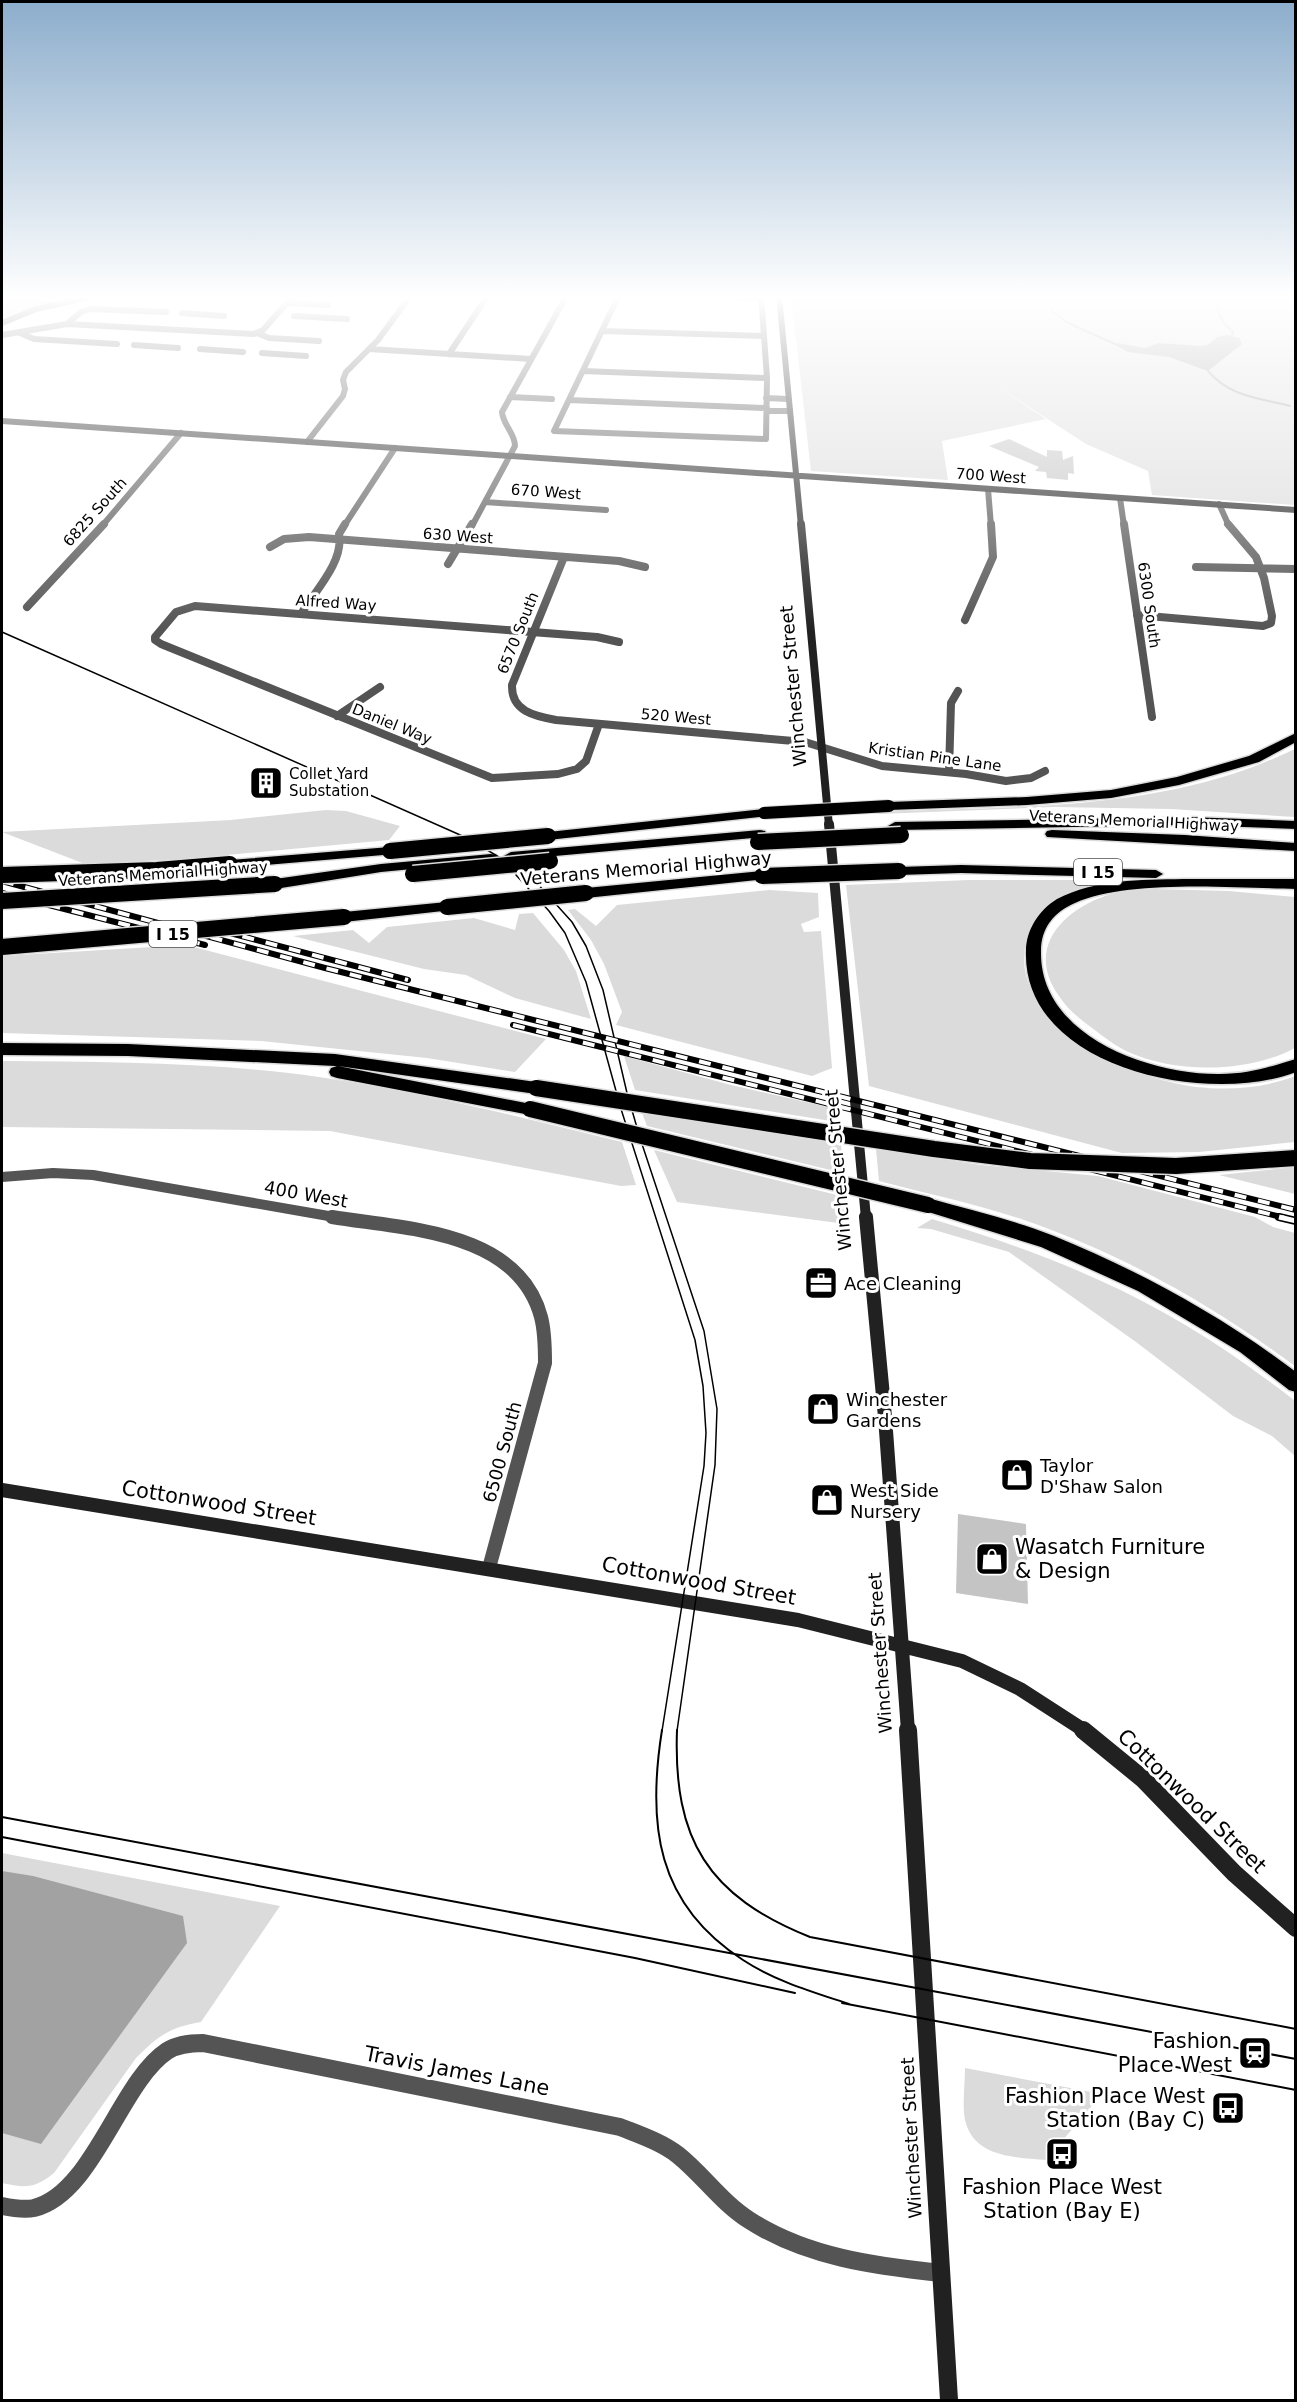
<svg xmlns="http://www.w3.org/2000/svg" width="1297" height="2402" viewBox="0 0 1297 2402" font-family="'DejaVu Sans',sans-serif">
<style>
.green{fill:#dbdbdb}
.water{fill:#a2a2a2}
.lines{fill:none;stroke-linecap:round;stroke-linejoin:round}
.stream{stroke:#a2a2a2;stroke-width:2}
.building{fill:#c4c4c4}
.highway-casing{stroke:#dbdbdb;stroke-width:3}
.street-far4{stroke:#545454;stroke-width:6}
.street-far3{stroke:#545454;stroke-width:8}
.street-far2{stroke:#545454;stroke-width:10}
.street-far1{stroke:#545454;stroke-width:14}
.street{stroke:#545454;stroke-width:18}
.secondary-far4{stroke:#212121;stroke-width:6}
.secondary-far3{stroke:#212121;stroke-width:8}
.secondary-far2{stroke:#212121;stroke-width:10}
.secondary-far1{stroke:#212121;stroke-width:14}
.secondary{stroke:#212121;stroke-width:18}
.highway{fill:#000;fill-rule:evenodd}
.tram-far1{stroke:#000;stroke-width:1.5}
.tram{stroke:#000;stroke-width:2}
.rail-far1-casing{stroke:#000;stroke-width:6}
.rail-casing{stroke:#000;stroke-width:8}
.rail-far1{stroke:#fff;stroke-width:4;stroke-dasharray:12;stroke-linecap:butt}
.rail{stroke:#fff;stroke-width:5;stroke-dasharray:16;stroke-linecap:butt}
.highway-bridge-far1-casing{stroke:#dbdbdb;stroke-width:14;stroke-linecap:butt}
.highway-bridge-casing{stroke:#dbdbdb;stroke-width:19;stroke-linecap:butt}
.highway-bridge-far1{stroke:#000;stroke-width:12}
.highway-bridge{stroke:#000;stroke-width:16}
.labels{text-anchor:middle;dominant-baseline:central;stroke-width:6;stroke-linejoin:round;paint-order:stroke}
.far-street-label{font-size:15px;fill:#000;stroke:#fff}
.far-poi-label{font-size:15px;fill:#000;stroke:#fff;text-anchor:start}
.shield{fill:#fff;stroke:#4c4c4c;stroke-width:1.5}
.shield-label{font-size:16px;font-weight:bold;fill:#000}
.street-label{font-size:18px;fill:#000;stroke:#fff}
.poi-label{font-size:18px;fill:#000;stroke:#fff;text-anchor:start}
.near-street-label{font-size:21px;fill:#000;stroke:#fff}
.near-poi-label{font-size:21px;fill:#000;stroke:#fff;text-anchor:end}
</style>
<rect width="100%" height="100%" fill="#fff"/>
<!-- green -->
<path class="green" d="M2,295h50l7,6 -28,7 -29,11z
M791,295h504v210l-143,-10 -4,-24 -62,-27 -97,-63 57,38 -104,22 6,39 -137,-9z
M1295,749v68l-124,-8 -117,-2 -176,7 -1,-2c142,-6 288,0 418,-63z
M326,810l20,1 54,15 -11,14 -205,19 -99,5 -83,-32 229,-12z
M969,880h142c-5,3 -11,3 -17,5 -17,4 -35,13 -49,24 -14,12 -20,30 -21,48 -2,64 92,113 146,125 39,10 87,9 125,-6v66l-96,10 -77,1 -253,-67 -23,-201z
M1155,889l74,2 66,6v151c-47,25 -120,26 -169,3 -12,-6 -23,-15 -34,-23 -12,-9 -25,-19 -33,-32 -33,-46 1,-84 46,-100 16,-6 33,-6 50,-7z
M769,890l49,3 1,24 -18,7 3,8 17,-1 11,137 -20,8 -196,-51 6,-13 -18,-48 -13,-24 -23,-30 7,-1 21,17 21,-21z
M533,913l31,37 12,21 15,48 -76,-21 -49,-23 -42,-6 -131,-33 60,-6 16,13 18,-16 87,-9 41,12 4,-16z
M186,945l360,94 -31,33 -88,-14 -166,-17 -259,-8v-77z
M624,1056l107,29 102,23 4,14 -202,-32z
M2,1061c106,1 212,1 317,16 102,15 202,40 303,65l14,43 -15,1 -291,-55 -328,-4z
M642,1113l199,31 2,29 -196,-47z
M876,1149l105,16 117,11 157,41 18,10 22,6v133c-83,-61 -172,-112 -271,-146 -47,-16 -96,-26 -145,-39z
M654,1150l191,47 1,27 -169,-22z
M1295,1167v27l-76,-19z
M932,1219c116,35 216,75 316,147 16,12 33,23 47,35v55l-23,-20 -39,-20 -97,-74 -127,-90 -78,-23 -14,-1z
M2,1853l278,53 -79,116c-31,5 -43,14 -65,36l-82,115c-20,16 -29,15 -52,10z
M965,2068l137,26 -56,66c-31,-3 -72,-2 -81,-40 -3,-15 0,-36 0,-52z"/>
<!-- water -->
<path class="water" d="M1227,335l12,3 3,6 -34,27 -39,-14 -41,-5 -13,-7 2,-2 28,5 14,-5 41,3 8,-1 9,-8z
M2,1871l31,5 150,40 4,27 -146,201 -39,-11z"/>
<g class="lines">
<!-- stream -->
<path class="stream" d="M1225,295l-8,13 6,14 10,10 -1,3
M1050,309l16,13 49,22
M1208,371c22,26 51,27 82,35"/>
</g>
<!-- building -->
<path class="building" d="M1009,439l38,18v-7l15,1 1,9 10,-4 1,18 -6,-1v7l-21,-2 -1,-6 -11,-1 4,-4 -50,-21z
M958,1514l68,10 2,80 -72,-11z"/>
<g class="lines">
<!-- highway casing -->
<g class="highway-casing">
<path id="highway" d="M1296,733v9l-37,20 -80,23 -68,13 -84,7 -138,5 -7,-4 7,-4 138,-5 84,-7 66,-13 72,-21z
M764,809l7,4 -2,3 -221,24 -7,-4 7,-4z
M1188,817l108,4v8l-108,-4 -293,5 -7,-4 7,-4z
M760,830l5,1 2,3 -2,3 -254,23 -7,-4 7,-4z
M1052,830l133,5 111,8v8l-249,-14 -2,-3 2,-3z
M390,847l5,1 2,3 -2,3 -165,14 -7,-4 7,-4z
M491,854l5,1 2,3 -2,3 -115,11 -106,17 -7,-5 7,-5 106,-15z
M961,865l195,5 7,4 -7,4 -195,-5 -62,2 -7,-4 7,-4z
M762,871l5,2 2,3 -2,3 -181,19 -7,-5 7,-5z
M1183,879h113v10c-61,-1 -168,-10 -221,14 -21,9 -34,25 -34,48 -2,85 109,124 179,123 29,0 49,-7 76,-15v13c-87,34 -274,-3 -270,-121 0,-21 13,-41 31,-52 39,-20 83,-19 126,-20z
M447,902l7,5 -2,3 -108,12 -7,-5 7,-5z
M2,1043l126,1 207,10 201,28 6,2 2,4 -2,4 -6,2 -198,-28 198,39 2,4 -2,4 -6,2 -193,-37 -6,-2 -2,-4 2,-4 6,-2h-2l-207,-10 -126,-1z
M928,1198c42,12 86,22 126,38 86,35 168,80 242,136v20l-7,-2 -49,-38 -102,-61 -97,-44 -119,-37 -3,-5 3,-5z"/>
</g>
<!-- street-far4 -->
<path class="street-far4" d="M619,295l-65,136 212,8 1,-61 -6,-83
M667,295l94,3
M288,303l40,2
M182,313l42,3
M294,316l53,3
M67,324l14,-12 9,-3 76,3
M602,331l162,5
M20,333l14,6 83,5
M257,333l12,5 50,3
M2,335l65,-11 187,10 9,-4 31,-35
M134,345l44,3
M200,349l43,3
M369,349l162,10
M262,353l44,3
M449,354l39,-59
M583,371l184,7
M510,397l42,2
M766,398l22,1
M569,400l198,8
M767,411h23
M307,442l36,-46 2,-7 -2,-9 3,-8 32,-32 33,-45
M988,489l3,37
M1120,498l4,28
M485,502l121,8
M1219,504l10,22
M102,526l79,-93
M344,526l51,-78
M472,526l43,-80c0,-13 -12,-21 -13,-34l65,-117"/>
<!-- street-far3 -->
<path class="street-far3" d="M1124,524l28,193
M270,547l14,-8 25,-2 310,24 26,6
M564,557l-52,128c-1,26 22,31 44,35l249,22 77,24 84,8 40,7 25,-3 14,-7
M448,564l24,-40
M1196,567l100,2
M27,607l77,-83
M301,614c14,-23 43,-52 38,-80l6,-10
M1137,615l126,11 8,-3 1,-7 -8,-38 -8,-21 -28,-33
M965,620l28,-63 -2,-33
M337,716l43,-29
M599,724l-13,37 -9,8 -19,5 -66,4 -331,-134 -6,-4v-3l21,-25 19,-6 402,31 22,5
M949,772l2,-69 7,-12"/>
<!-- street-far2 -->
<path class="street-far2" d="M2,1177l51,-4 40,2 247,43"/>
<!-- street-far1 -->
<path class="street-far1" d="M332,1217c72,12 186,13 209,100 4,15 4,31 4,46l-56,205"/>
<!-- street -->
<path class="street" d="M2,2206c10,2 22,4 32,2 59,-14 86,-126 133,-157 11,-7 24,-8 36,-8l417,84c20,8 41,15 58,28 25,20 43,47 71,65 57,37 126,46 192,53"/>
<!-- secondary-far4 -->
<path class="secondary-far4" d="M779,295l22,231
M2,323l34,-14 62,-14
M2,421l1294,89"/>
<!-- secondary-far3 -->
<path class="secondary-far3" d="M801,524l28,302"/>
<!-- secondary-far2 -->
<path class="secondary-far2" d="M829,824l37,394"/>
<!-- secondary-far1 -->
<path class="secondary-far1" d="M866,1217l19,200 23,314
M2,1490l796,130 164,41 58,28 65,42"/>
<!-- secondary -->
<path class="secondary" d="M908,1730l41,670
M1083,1730l60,49 91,94 62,55"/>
<!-- highway -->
<use href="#highway" class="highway"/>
<!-- tram-far1 -->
<path class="tram-far1" d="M2,632l465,206 47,28 22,16 36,40 14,24 17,44 24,103 13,45 64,193 13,78 -2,56 -38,266
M516,875l33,36 16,22 21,49 35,127 74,231 8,46 3,47 -2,33 -42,265"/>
<!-- tram -->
<path class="tram" d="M662,1730c-15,94 -6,174 81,230 32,21 70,32 106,44
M677,1730c-4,110 31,166 133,207l486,92
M2,1817l1294,242
M2,1837l633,121 160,35
M842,2003l454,87"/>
<!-- rail-far1 casing -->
<g class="rail-far1-casing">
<path id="rail-far1" d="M2,881l323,87 971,242
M2,893l203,52
M196,924l212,56
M513,1025l772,193"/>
</g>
<!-- rail casing -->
<g class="rail-casing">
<path id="rail" d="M1279,1217l17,4"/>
</g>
<!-- rail-far1 -->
<use href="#rail-far1" class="rail-far1"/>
<!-- rail -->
<use href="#rail" class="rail"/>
<!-- highway-bridge-far1 casing -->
<g class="highway-bridge-far1-casing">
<path id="highway-bridge-far1" d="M764,813l125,-7"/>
</g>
<!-- highway-bridge casing -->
<g class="highway-bridge-casing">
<path id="highway-bridge" d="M758,842l143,-7
M390,851l158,-15
M413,874l137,-13
M2,875l155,-5 73,-6
M762,876l137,-5
M2,901l273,-17
M447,907l139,-14
M2,947l342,-30
M536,1088l398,61 96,12 146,5 120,-8
M530,1109l398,96"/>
</g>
<!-- highway-bridge-far1 -->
<use href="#highway-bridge-far1" class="highway-bridge-far1"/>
<!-- highway-bridge -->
<use href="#highway-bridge" class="highway-bridge"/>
</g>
<!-- sky -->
<linearGradient id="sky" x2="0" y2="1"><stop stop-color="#8cadcc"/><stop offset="0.47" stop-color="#fff"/><stop offset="1" stop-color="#fff" stop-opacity="0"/></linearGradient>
<rect width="1297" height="632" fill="url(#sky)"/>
<!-- icons -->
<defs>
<g id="building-square" transform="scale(1.725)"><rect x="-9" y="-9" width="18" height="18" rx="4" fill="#000" stroke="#fff"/><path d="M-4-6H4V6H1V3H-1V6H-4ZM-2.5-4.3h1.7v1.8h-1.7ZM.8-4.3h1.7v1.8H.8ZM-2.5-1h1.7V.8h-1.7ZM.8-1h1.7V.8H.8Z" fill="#fff"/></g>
<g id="office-square" transform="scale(1.725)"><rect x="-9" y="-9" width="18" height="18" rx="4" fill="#000" stroke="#fff"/><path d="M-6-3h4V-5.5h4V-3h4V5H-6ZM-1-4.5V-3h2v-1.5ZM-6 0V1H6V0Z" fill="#fff"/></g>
<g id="shop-square" transform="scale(1.725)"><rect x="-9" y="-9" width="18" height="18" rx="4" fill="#000" stroke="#fff"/><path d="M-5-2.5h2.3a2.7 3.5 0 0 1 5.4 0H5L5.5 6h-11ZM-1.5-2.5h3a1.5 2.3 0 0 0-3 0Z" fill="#fff"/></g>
<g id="station-square" transform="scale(1.725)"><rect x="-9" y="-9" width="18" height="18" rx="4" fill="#000" stroke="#fff"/><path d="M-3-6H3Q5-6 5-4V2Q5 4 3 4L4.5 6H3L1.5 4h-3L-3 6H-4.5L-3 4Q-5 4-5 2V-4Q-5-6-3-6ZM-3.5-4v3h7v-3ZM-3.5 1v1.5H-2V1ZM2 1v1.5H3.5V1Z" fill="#fff"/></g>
<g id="bus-square" transform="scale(1.725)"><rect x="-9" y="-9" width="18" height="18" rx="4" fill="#000" stroke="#fff"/><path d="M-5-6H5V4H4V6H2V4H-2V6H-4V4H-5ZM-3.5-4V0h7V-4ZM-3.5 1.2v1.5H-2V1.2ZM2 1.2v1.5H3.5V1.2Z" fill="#fff"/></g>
</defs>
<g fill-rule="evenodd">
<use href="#building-square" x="266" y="783"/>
<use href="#office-square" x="821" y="1283"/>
<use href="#shop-square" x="823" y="1409"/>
<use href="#shop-square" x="1017" y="1475"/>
<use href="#shop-square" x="827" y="1500"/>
<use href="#shop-square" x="992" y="1559"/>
<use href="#station-square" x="1255" y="2053"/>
<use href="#bus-square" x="1228" y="2108"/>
<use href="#bus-square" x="1062" y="2154"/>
</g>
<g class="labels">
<!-- far-street labels -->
<g class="far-street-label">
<text transform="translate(991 476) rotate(4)">700 West</text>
<text transform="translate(546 492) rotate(4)">670 West</text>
<text transform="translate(95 512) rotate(-48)">6825 South</text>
<text transform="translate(458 536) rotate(4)">630 West</text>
<text transform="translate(336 603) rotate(4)">Alfred Way</text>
<text transform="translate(1149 605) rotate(82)">6300 South</text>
<text transform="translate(518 633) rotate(-68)">6570 South</text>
<text transform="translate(676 717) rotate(5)">520 West</text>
<text transform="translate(392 724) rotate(22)">Daniel Way</text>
<text transform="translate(935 757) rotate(8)">Kristian Pine Lane</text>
<text transform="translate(1134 821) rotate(3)">Veterans Memorial Highway</text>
<text transform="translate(163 874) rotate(-4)">Veterans Memorial Highway</text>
</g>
<!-- far-poi labels -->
<g class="far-poi-label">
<text x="289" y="774">Collet Yard<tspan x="289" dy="17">Substation</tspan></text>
</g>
<!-- shield labels -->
<g class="shield">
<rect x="1074" y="859" width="48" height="26" rx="4.5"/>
<rect x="149" y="921" width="48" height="26" rx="4.5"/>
</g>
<g class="shield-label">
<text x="1098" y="872">I 15</text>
<text x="173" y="934">I 15</text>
</g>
<!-- street labels -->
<g class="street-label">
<text transform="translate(793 686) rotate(-95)">Winchester Street</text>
<text transform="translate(646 868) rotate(-5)">Veterans Memorial Highway</text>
<text transform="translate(838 1170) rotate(-95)">Winchester Street</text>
<text transform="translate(306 1194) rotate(10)">400 West</text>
<text transform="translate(502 1452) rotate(-75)">6500 South</text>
<text transform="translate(880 1653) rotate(-94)">Winchester Street</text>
<text transform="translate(911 2138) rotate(-93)">Winchester Street</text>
</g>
<!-- poi labels -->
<g class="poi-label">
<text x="844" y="1283">Ace Cleaning</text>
<text x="846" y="1399">Winchester<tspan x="846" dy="21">Gardens</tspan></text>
<text x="1040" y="1465">Taylor<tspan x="1040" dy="21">D'Shaw Salon</tspan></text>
<text x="850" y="1490">West Side<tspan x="850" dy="21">Nursery</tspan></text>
</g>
<!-- near-street labels -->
<g class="near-street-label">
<text transform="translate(219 1503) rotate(9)">Cottonwood Street</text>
<text transform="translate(699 1581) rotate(10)">Cottonwood Street</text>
<text transform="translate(1192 1801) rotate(44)">Cottonwood Street</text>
<text transform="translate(457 2071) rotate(11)">Travis James Lane</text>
</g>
<!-- near-poi labels -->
<g class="near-poi-label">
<text x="1015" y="1547" text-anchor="start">Wasatch Furniture<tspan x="1015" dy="24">&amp; Design</tspan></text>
<text x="1232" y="2041">Fashion<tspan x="1232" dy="24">Place West</tspan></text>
<text x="1205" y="2096">Fashion Place West<tspan x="1205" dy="24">Station (Bay C)</tspan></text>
<text x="1062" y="2187" text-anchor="middle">Fashion Place West<tspan x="1062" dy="24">Station (Bay E)</tspan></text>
</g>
</g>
<!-- border -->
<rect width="1297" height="2402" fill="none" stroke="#000000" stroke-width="6"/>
</svg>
